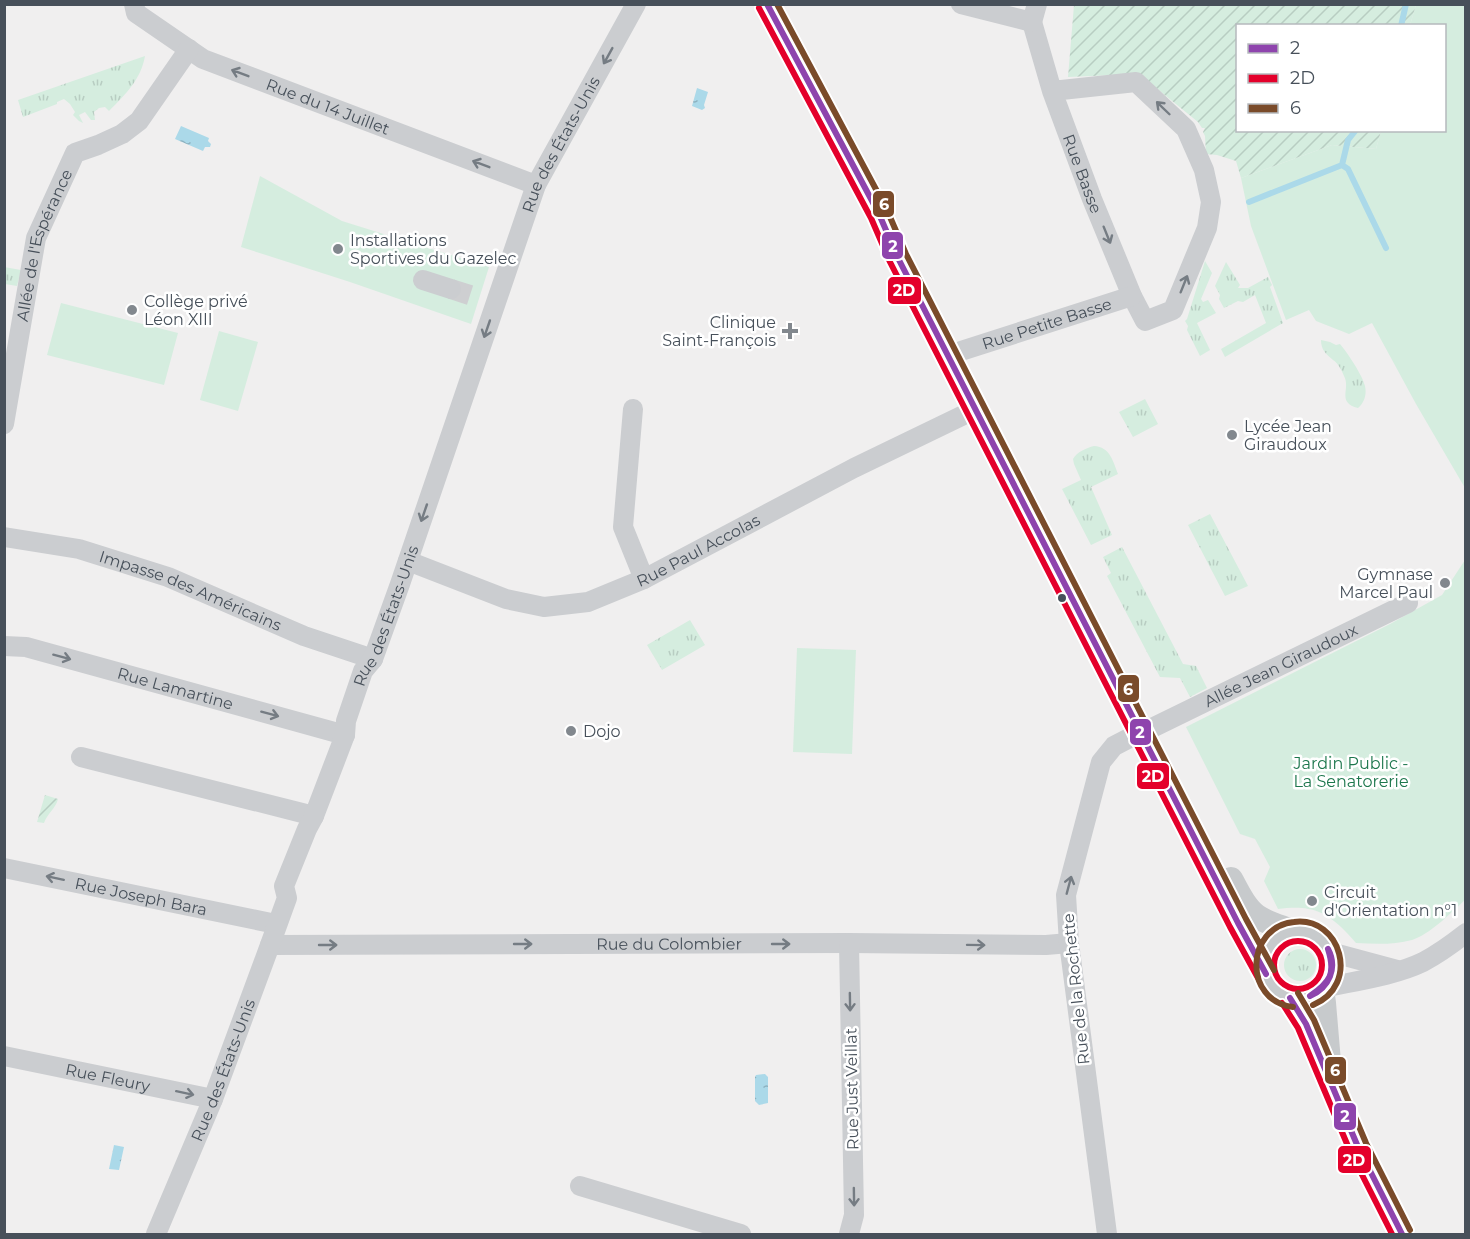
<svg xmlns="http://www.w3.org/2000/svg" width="1470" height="1239" viewBox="0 0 1470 1239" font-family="Montserrat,sans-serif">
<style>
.grass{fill:url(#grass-tufts)}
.park{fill:#d5eddf}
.garden{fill:url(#garden-furrows)}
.water{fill:url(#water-ripples)}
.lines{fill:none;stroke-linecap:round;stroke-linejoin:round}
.stream{stroke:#abd9e9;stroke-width:6}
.minor-tunnel{stroke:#cecfd1;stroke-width:20;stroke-dasharray:20 10;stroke-linecap:butt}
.minor{stroke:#cbcdd0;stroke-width:20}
.major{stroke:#c7cacc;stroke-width:24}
.bus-1-casing{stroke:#fff;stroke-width:10}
.bus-2-casing{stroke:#fff;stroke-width:10}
.bus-3-casing{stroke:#fff;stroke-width:10}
.bus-1{stroke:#8e44ad;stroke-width:6}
.bus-2{stroke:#e4002b;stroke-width:6}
.bus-3{stroke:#7a4b2a;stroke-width:6}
.oneway{stroke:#757c83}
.poi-dot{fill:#82888e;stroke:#fff;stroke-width:2}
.bus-dot{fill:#47505a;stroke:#fff;stroke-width:2}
.labels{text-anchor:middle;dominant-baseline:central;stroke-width:5;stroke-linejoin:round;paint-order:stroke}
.street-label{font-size:16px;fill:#47505a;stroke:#fff}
.poi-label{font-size:16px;fill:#47505a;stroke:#fff;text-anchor:start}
.park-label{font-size:16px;fill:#1d774d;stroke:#fff}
.line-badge{stroke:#fff;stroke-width:2}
.badge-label{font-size:16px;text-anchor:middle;font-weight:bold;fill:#fff}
</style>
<defs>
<pattern id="grass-tufts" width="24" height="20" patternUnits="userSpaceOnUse" patternTransform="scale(1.5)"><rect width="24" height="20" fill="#d5eddf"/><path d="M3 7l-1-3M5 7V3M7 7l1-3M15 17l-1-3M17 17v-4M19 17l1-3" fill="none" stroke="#b8cdc2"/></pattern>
<pattern id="garden-furrows" width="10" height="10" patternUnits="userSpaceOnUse" patternTransform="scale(1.5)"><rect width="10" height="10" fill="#d5eddf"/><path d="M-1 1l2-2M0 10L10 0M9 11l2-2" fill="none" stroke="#b8cdc2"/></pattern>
<pattern id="water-ripples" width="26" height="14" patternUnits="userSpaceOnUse" patternTransform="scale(1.5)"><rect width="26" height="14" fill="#abd9e9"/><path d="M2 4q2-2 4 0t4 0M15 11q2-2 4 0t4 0" fill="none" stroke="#8db2c0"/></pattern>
</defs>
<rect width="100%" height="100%" fill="#f0efef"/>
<!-- grass -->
<path class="grass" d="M145,56c-4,23 -19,38 -36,55l-4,-4 -6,1 -5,4 1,8h-4l-6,-8 -6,3 4,8 -4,-2 -6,-6 2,-3 -5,-8 -6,-5 -7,3v2l-34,13 -5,-17z
M1205,261l7,12 -11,26 2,3 5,-2 8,13 -19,10 13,27 -10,6 -13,-26 1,-4 -3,-5 2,-2z
M1226,262l14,23 -2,3h10l20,-11 4,8 -2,2 13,36 -58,34 -4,-8 45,-26 -11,-28 -12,7 -5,-1 -14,7 -5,-9 1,-4 -5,-9z
M4,267l17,3 -4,16 -12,-2z
M1321,340l9,2 6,3 4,-1c7,8 23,32 25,42 2,9 -1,17 -7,22 -22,-6 -7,-19 -14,-32 -2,-5 -6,-13 -11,-16 -7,-6 -12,-10 -12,-20z
M1145,399l13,25 -25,13 -14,-25z
M1094,446c16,1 19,15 24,28l-27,13 21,48 -21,10 -29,-56 19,-9 -7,-16 -1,-5c4,-7 13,-11 21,-13z
M1210,514l38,72 -23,10 -37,-71z
M1122,547l61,117 13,2 11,22 -17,9 -10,-19 -20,-1 -53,-101 4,-3 -8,-16z
M690,620l15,25 -43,25 -15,-25z
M1284 965a16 16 0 1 1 32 0a16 16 0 1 1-32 0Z"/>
<!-- park -->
<path class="park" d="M1416,5h49v483l-49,-84 -44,-81 -23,11 -33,-13 -7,-11 -23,10 -35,-94 -10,-48 91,-33 44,4 5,-18 63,-1v-104l-34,-1z
M260,176l82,45 147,46 -18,57 -121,-42 -109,-35z
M61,303l117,30 -14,52 -117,-30z
M219,331l39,11 -20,69 -38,-11z
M1465,560v340c-13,12 -36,35 -53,40 -18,5 -37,4 -56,3 -12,-14 -29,-32 -48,-34 -9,-2 -20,-1 -30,0l-14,-28 6,-14 -15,-28 -15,-5 -54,-107 204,-103 52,-29z
M797,648l59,2 -4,104 -59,-2z"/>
<!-- garden -->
<path class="garden" d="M1074,5h342l-6,20 -172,1v104l143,1 -5,18 -44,-4 -91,33 -5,-17 -19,-6 -11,-1 -1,-18 -2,-4 2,-4h-3l-4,-6 -59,-48 -71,3z
M45,795l13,4c-2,9 -11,15 -14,24l-7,-1z"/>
<!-- water -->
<path class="water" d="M697,88l11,4 -4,13 1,3 -3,2 -10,-4z
M181,126l28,12 -1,3 3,3 -1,3h-5l-2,4 -28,-12z
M765,1074l3,3v26l-9,2 -4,-4v-24l1,-2z
M114,1145l10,2 -5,23 -10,-1z"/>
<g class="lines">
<!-- stream -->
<path class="stream" d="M1401,26l5,-22
M1342,165l6,4 38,79
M1249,202l93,-37 6,-25 8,-10"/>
<!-- minor-tunnel -->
<path class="minor-tunnel" d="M451,289l28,9"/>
<!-- minor -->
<g class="minor">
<path id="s1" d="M134,4l2,9 67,46 333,126"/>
<path d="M961,4l71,18"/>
<path id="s2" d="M1032,22l20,69 40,108 40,97 13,25 28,-11 34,-82 4,-26 -7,-32 -18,-41 -50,-47 -84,9"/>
<path d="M1032,22l5,-18"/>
<path d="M423,280l28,9"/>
<path id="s3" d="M961,351l171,-55"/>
<path d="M633,409l-10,118 21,52"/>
<path id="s4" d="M4,424l32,-186 39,-85 23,-8 24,-11 17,-13 50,-72"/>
<path id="s5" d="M4,537l75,12 89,28 136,59 69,23"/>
<path id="s6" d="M408,561l98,38 38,8 44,-5 56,-23 210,-111 122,-59"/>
<path id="s7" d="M4,646l22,1 319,88"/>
<path id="s8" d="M1154,727l254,-124"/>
<path d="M81,757l233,59"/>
<path id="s9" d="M4,868l272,56"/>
<path id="s10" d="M270,945l579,-2 197,2 23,-2"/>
<path d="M1330,952l67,18"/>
<path d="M1323,988c32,-7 71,-12 100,-26 15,-8 29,-18 43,-29"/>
<path id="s11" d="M4,1056l209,43"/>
<path d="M580,1186l161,48"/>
<path id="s12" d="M156,1234l57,-135 57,-154 17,-47 -3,-12 23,-57 7,-13 31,-81 1,-14 17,-50 10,-12 27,-75 136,-399 100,-181"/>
<path d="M849,1234l5,-19 -5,-272"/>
<path d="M1107,1234l-38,-291 -3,-48 35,-133 13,-16 27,-14"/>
</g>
<!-- major -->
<path class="major" d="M767,4l112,210 19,44 78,151 262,514 28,51
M1231,879c8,14 15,31 29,39 10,6 22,9 32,13
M1265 965a34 34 0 1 1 68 0a34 34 0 1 1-68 0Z
M1322,989l2,14 5,59
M1290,998l16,26 52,123 44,87"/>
<!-- bus-1 casing -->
<g class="bus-1-casing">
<path id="bus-1" d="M767,4l112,210 19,44 340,665 28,51
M1310,996c20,-14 26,-22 18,-47
M1310,996c19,-8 28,-28 18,-47
M1290,998l16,26 52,123 44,87"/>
</g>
<!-- bus-2 casing -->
<g class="bus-2-casing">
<path id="bus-2" d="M759,8l112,210 19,44 340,665 28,51
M1274 965a24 24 0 1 1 48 0a24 24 0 1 1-48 0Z
M1282,1003l16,25 52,123 42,83"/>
</g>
<!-- bus-3 casing -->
<g class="bus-3-casing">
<path id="bus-3" d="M777,4l110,206 19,44 340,665 28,51
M1298,993l16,27 52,123 44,87
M1293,1007c-50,-6 -48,-80 1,-85 47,-6 67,63 19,83"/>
</g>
<!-- bus-1 -->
<use href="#bus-1" class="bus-1"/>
<!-- bus-2 -->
<use href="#bus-2" class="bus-2"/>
<!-- bus-3 -->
<use href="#bus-3" class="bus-3"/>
</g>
<!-- one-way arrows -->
<defs><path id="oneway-shaft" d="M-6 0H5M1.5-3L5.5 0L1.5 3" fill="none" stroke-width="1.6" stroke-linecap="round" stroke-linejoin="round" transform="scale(1.5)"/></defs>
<g class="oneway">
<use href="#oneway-shaft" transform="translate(608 56) rotate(119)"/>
<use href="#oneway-shaft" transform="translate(240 73) rotate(-159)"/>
<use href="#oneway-shaft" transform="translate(1163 108) rotate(-136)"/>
<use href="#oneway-shaft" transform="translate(481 164) rotate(-159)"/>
<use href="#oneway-shaft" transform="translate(1107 235) rotate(68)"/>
<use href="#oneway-shaft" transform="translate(1184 284) rotate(-68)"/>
<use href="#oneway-shaft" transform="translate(487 329) rotate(109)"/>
<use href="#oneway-shaft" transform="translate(424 513) rotate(109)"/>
<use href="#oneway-shaft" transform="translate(62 657) rotate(15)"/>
<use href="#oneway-shaft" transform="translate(270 714) rotate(15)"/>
<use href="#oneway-shaft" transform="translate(55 878) rotate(-168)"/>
<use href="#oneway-shaft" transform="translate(1069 885) rotate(-75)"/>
<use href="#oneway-shaft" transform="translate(523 944)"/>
<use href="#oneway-shaft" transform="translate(781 944)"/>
<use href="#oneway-shaft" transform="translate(328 945)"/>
<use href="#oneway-shaft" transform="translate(976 945) rotate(1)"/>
<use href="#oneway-shaft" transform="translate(850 1002) rotate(89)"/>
<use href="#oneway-shaft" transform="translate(185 1093) rotate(12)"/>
<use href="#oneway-shaft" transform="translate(854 1197) rotate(89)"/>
</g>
<!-- markers -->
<g class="poi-dot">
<circle cx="338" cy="249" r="6"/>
<circle cx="132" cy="310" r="6"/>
<path d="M787 322h6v6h6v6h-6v6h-6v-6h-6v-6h6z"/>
<circle cx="1232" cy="435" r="6"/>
<circle cx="1445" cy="583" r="6"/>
<circle cx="571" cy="731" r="6"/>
<circle cx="1312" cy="901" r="6"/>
</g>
<circle class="bus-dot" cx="1062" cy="598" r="5"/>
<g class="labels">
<!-- street labels -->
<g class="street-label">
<text stroke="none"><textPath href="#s1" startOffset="224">Rue du 14 Juillet</textPath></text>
<text stroke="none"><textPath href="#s12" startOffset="1167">Rue des États-Unis</textPath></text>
<text stroke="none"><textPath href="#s2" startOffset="160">Rue Basse</textPath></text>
<text stroke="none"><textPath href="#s4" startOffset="184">Allée de l'Espérance</textPath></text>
<text stroke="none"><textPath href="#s3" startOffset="90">Rue Petite Basse</textPath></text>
<text stroke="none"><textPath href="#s6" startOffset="310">Rue Paul Accolas</textPath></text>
<text stroke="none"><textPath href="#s5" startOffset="195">Impasse des Américains</textPath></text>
<text stroke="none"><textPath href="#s12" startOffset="663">Rue des États-Unis</textPath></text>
<text stroke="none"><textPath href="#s8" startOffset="141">Allée Jean Giraudoux</textPath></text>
<text stroke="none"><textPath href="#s7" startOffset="177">Rue Lamartine</textPath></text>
<text stroke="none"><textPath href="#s9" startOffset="140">Rue Joseph Bara</textPath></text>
<text stroke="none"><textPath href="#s10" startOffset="399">Rue du Colombier</textPath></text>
<text transform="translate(1076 989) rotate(-96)">Rue de la Rochette</text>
<text stroke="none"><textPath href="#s12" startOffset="177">Rue des États-Unis</textPath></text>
<text stroke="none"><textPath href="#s11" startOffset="106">Rue Fleury</textPath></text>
<text transform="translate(852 1089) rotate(-91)">Rue Just Veillat</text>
</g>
<!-- poi labels -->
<g class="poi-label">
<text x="350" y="240">Installations<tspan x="350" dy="18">Sportives du Gazelec</tspan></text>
<text x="144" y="301">Collège privé<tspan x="144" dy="18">Léon XIII</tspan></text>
<text x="776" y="322" text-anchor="end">Clinique<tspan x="776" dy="18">Saint-François</tspan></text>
<text x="1244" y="426">Lycée Jean<tspan x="1244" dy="18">Giraudoux</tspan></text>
<text x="1433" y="574" text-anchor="end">Gymnase<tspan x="1433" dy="18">Marcel Paul</tspan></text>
<text x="583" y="731">Dojo</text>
<text x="1324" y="892">Circuit<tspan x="1324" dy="18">d'Orientation n°1</tspan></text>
</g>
<!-- park labels -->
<g class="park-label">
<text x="1351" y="763">Jardin Public -<tspan x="1351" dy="18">La Senatorerie</tspan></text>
</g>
</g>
<g class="line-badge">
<rect x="872" y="190" width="23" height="28" rx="6" fill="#7a4b2a"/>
<rect x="881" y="231" width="23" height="29" rx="6" fill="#8e44ad"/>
<rect x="887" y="276" width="35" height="29" rx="6" fill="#e4002b"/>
<rect x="1117" y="674" width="23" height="29" rx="6" fill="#7a4b2a"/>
<rect x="1129" y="718" width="23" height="28" rx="6" fill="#8e44ad"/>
<rect x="1136" y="762" width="34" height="28" rx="6" fill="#e4002b"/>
<rect x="1324" y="1056" width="23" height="29" rx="6" fill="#7a4b2a"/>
<rect x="1333" y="1102" width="24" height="29" rx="6" fill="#8e44ad"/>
<rect x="1337" y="1145" width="35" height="29" rx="6" fill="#e4002b"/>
</g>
<g class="badge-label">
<text x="884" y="210">6</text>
<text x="893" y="252">2</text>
<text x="904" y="296">2D</text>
<text x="1128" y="695">6</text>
<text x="1140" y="738">2</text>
<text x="1153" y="782">2D</text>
<text x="1335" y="1076">6</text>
<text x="1345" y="1122">2</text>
<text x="1354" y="1166">2D</text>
</g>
<!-- border -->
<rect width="1470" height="1239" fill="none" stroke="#47505a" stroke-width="12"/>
<!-- legend -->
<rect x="1236" y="24" width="210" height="108" fill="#ffffff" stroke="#b5b9bd" stroke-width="1.5"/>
<rect x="1248" y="44" width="30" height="9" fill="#8e44ad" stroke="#b5b9bd" stroke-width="1.5"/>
<text x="1290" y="54" font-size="18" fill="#47505a">2</text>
<rect x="1248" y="74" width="30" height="9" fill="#e4002b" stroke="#b5b9bd" stroke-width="1.5"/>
<text x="1290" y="84" font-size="18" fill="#47505a">2D</text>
<rect x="1248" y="104" width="30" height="9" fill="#7a4b2a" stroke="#b5b9bd" stroke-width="1.5"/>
<text x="1290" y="114" font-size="18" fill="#47505a">6</text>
</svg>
